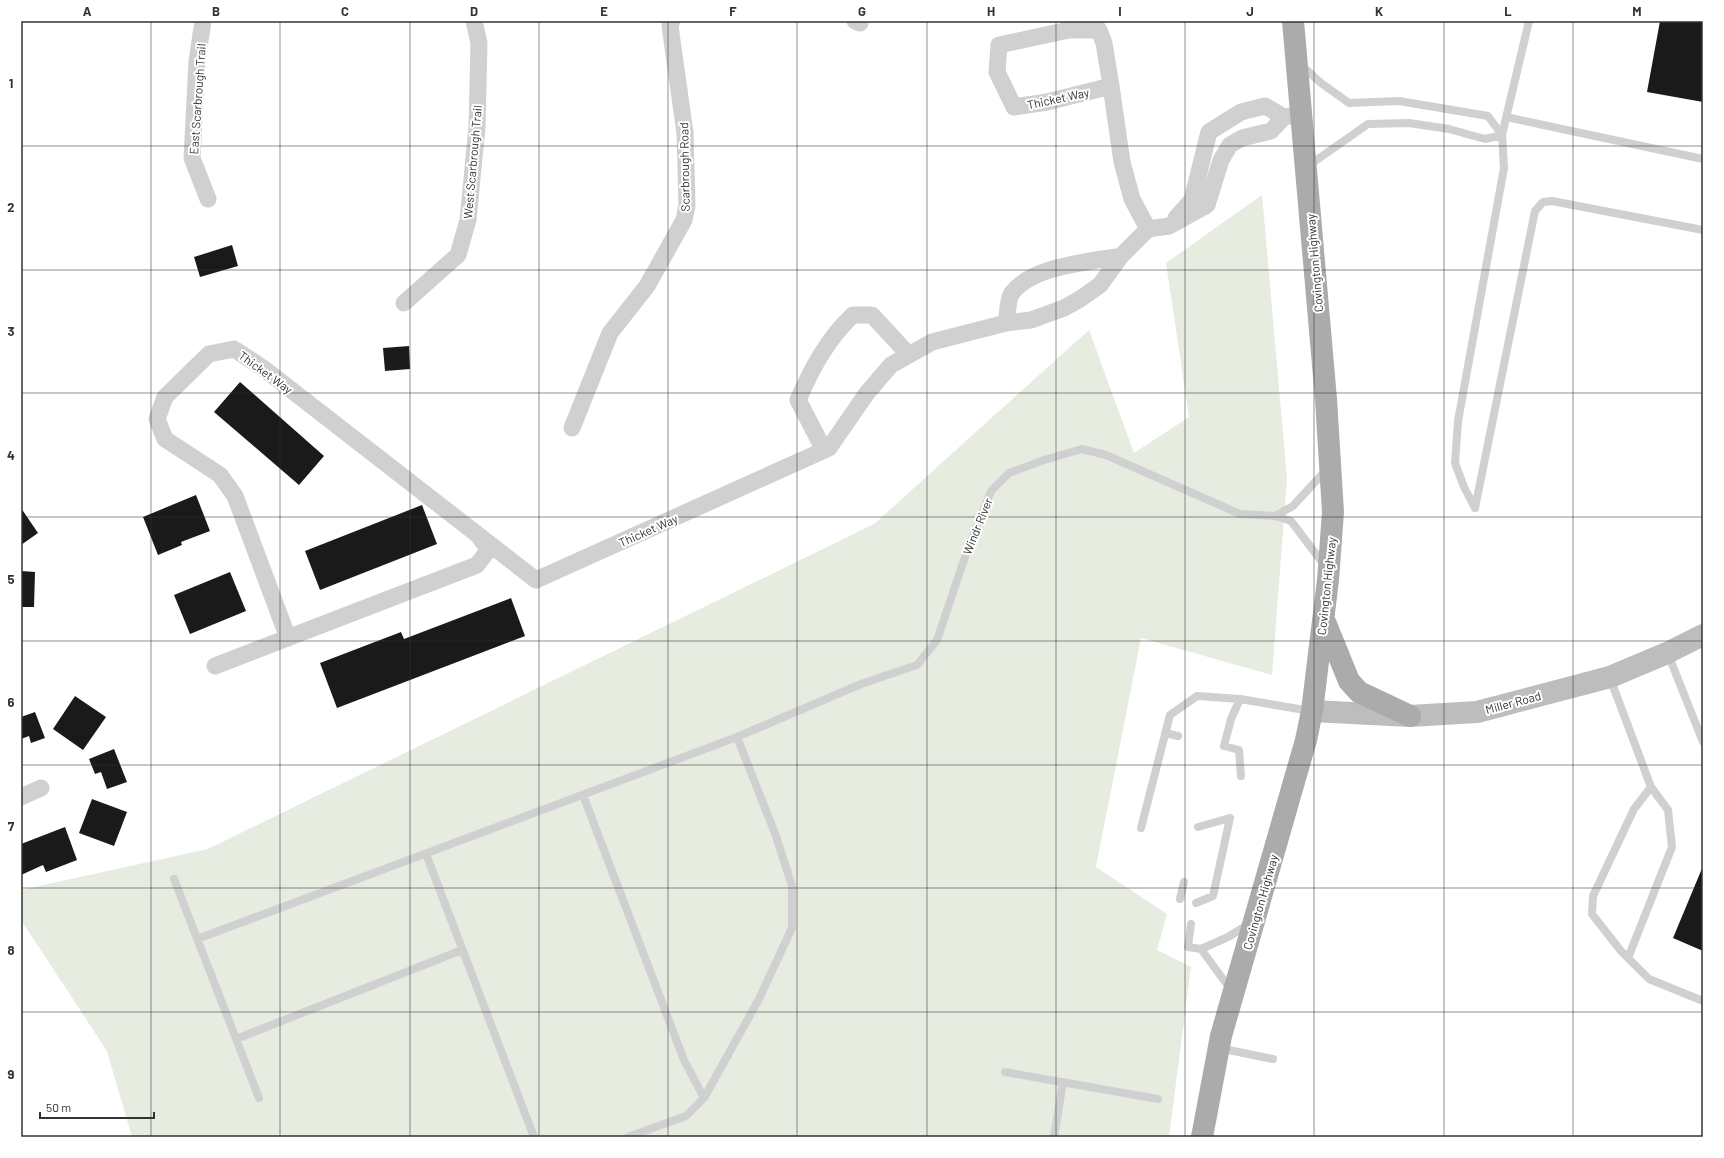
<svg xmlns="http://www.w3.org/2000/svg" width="1724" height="1158" viewBox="0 0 1724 1158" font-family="Barlow,sans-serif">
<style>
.green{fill:#e6ecdf}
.building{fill:#1a1a1a}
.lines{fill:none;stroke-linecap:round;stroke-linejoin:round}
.lane{stroke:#d0d0d0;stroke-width:8}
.street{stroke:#d0d0d0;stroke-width:17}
.secondary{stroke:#bdbdbd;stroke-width:22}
.primary{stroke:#ababab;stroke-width:22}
.grid{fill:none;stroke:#333;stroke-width:1;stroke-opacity:0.55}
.labels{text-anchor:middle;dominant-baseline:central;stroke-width:4;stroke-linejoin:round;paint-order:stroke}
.street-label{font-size:12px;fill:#333;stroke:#fff}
.neatline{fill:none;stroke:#333;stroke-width:1.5}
.grid-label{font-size:13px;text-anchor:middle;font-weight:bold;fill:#333}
</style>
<rect width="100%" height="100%" fill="#fff"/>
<!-- green -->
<path class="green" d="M1262,195l25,283 -15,197 -131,-37 -45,229 71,47 -10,36 34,17 -22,170h-1037l-25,-86 -86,-131v-30l187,-41 666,-325 215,-194 45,123 55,-36 -23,-154z"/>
<!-- building -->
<path class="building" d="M1660,21h43v81l-56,-10z
M232,245l6,21 -38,11 -6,-20z
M409,346l1,23 -25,2 -2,-23z
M240,382l84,74 -25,29 -85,-73z
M196,495l14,36 -29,11 1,3 -24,10 -15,-38z
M422,505l15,39 -117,46 -15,-39z
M21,508l17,25 -17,12z
M21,571l14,1 -1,35h-13z
M230,572l16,39 -56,23 -16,-39z
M511,598l14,38 -188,72 -17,-45 81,-31 3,7z
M75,696l31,21 -23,33 -30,-21z
M35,712l10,26 -14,5 -2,-7 -8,3v-22z
M114,749l13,33 -20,7 -6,-17 -6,2 -6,-15z
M92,799l35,13 -13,34 -35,-13z
M65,827l12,33 -31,12 -3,-7 -22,10v-31z
M1703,866v85l-30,-13z"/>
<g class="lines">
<!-- lane -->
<path class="lane" d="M1301,65l20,18 28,20 50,-2 89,15 14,19
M1506,117l197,42
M1308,166l60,-42 41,-1 40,6 36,10 17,-4
M1475,508l-11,-21 -9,-24 3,-42 46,-253 -2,-33 27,-114
M1475,508l60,-297 8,-9 9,-1 151,29
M1275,516l18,-10 34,-37
M1668,654l35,88
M1610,678l41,109 17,23 4,37 -44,111
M1240,699l-9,20 -7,27 15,4 2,26
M1165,733l13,3
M1651,787l-17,22 -41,87 -1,18 29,37 28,28 54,22
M583,795l101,265 20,38
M1141,828l29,-113 27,-19 43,3 71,12
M426,854l108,283
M174,879l85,219
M1180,899l4,-17
M1196,903l17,-7 17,-78 -32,9
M1191,924l-3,23 13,2 27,-12 21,-13
M197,939l540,-202 124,-53 56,-19 20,-25 29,-86 25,-63 18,-18 35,-13 38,-11 24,6 134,59 35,2 16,5 34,45
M1201,949l30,41
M236,1039l226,-89
M1219,1048l54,11
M1005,1072l153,27
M628,1137l58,-21 18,-18 55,-99 33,-71v-42l-16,-50 -39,-99
M1054,1137l9,-55"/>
<!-- street -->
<path class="street" d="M203,21l-6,40 -5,97 16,41
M855,21l5,2
M1069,30h30l5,13 7,43 -64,16 -33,5 -17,-35 2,-27z
M1111,86l11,76 10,37 16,30
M1176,218l16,-18 17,-68 32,-20 24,-6 19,11
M404,303l54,-48 10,-35 9,-93 2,-84 -5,-22
M1006,323c2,-8 1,-23 6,-30 20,-27 77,-31 109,-37
M572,428l38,-95 37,-47 37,-66 3,-15 -2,-72 -15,-107 2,-5
M824,450l-26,-50c14,-32 30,-62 55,-85h19l37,40
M288,638l-53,-142 -15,-21 -55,-36 -8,-20 8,-22 44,-43 25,-5 29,19 273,212 293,-132 38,-55 24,-28 41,-23 74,-19 25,-3 33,-12 16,-9 20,-14 21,-29 27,-27 21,-3 38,-21 14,-45 9,-15 12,-7 29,-7 13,-14 17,-3
M215,666l262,-101 12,-16 -9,-11
M21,797l20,-9"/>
<!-- secondary -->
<path class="secondary" d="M1312,711l98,5 67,-4 133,-35 57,-24 36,-18"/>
<!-- primary -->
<path class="primary" d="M1325,622l24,59 10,11 51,24
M1202,1137l19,-101 85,-296 6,-29 16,-131 5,-68 -7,-113 -33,-378"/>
</g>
<!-- grid -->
<path class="grid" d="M151,21v1116M280,21v1116M410,21v1116M539,21v1116M668,21v1116M797,21v1116M927,21v1116M1056,21v1116M1185,21v1116M1314,21v1116M1444,21v1116M1573,21v1116M21,146h1682M21,270h1682M21,393h1682M21,517h1682M21,641h1682M21,765h1682M21,888h1682M21,1012h1682"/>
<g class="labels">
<!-- street labels -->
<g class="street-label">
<text transform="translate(1058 98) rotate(-12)">Thicket Way</text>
<text transform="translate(197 99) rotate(-86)">East Scarbrough Trail</text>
<text transform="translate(472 162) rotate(-85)">West Scarbrough Trail</text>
<text transform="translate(684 167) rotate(-91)">Scarbrough Road</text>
<text transform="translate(1314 263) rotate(-95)">Covington Highway</text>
<text transform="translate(266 372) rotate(36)">Thicket Way</text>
<text transform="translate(977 526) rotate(-68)">Windr River</text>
<text transform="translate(648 530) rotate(-24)">Thicket Way</text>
<text transform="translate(1326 586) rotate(-84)">Covington Highway</text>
<text transform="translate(1513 702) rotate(-15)">Miller Road</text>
<text transform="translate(1260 902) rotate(-74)">Covington Highway</text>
</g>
</g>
<!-- border -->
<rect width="1724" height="1158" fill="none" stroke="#ffffff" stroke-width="44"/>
<!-- scale -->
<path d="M40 1112v6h114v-6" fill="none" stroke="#333333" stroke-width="2"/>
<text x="46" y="1112" font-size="12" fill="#333333" stroke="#ffffff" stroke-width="3" paint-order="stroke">50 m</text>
<rect x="22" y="22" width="1680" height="1114" class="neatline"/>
<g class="grid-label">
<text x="87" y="16">A</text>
<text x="216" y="16">B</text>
<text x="345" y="16">C</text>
<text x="474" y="16">D</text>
<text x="604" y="16">E</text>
<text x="733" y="16">F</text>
<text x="862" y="16">G</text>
<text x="991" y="16">H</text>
<text x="1120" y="16">I</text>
<text x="1250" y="16">J</text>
<text x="1379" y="16">K</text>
<text x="1508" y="16">L</text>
<text x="1637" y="16">M</text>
<text x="11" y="88">1</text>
<text x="11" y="212">2</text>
<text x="11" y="336">3</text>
<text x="11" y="460">4</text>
<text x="11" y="584">5</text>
<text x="11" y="707">6</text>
<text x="11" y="831">7</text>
<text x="11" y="955">8</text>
<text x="11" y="1079">9</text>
</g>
</svg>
